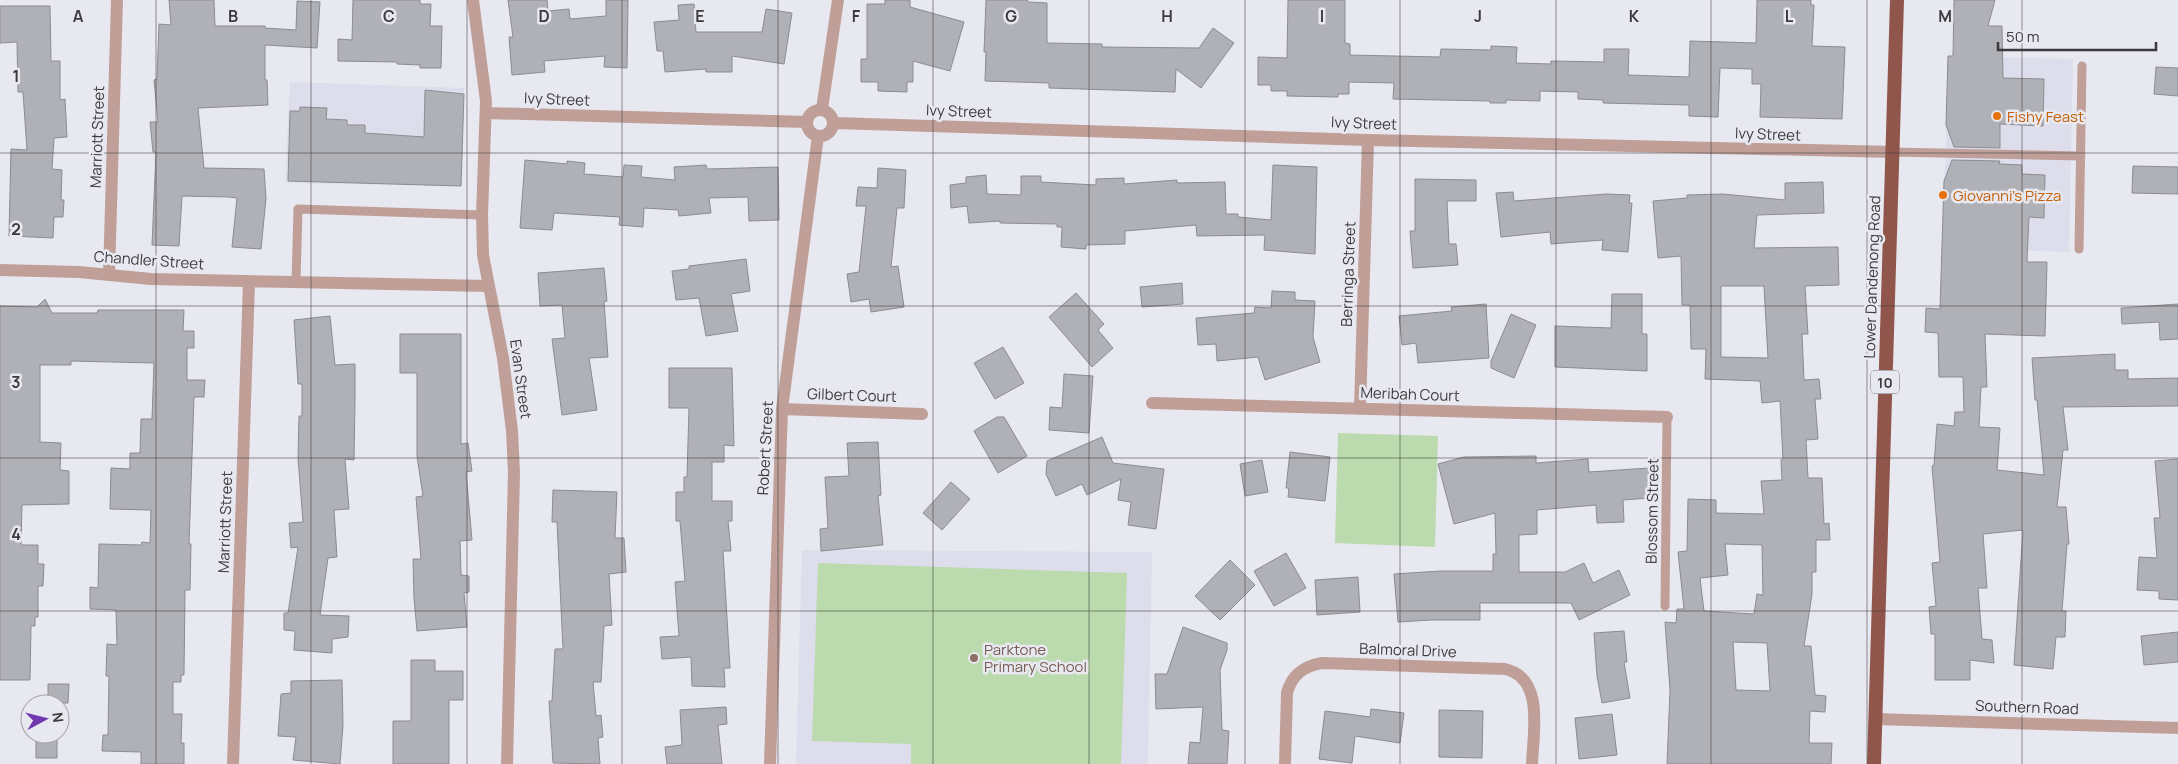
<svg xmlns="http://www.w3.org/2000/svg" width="2178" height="764" viewBox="0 0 2178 764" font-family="Manrope,sans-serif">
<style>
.built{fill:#ddddec}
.green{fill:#bbdaad}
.building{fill:#b0b0b7;stroke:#8b8b92;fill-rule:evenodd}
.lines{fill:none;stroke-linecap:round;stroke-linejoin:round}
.service{stroke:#c09f99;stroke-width:9}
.minor{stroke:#c09f99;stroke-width:12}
.trunk{stroke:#91564b;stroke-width:14}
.grid{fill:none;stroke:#3b3a3d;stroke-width:1;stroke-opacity:0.55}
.food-dot{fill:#e8710a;stroke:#e8e8f0;stroke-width:2}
.education-dot{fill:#8d6e63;stroke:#e8e8f0;stroke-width:2}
.labels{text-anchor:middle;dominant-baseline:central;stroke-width:5;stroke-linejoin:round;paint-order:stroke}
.shield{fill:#e8e8f0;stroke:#6f6e73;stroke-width:1}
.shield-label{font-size:14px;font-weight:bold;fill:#3b3a3d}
.street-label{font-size:15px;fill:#3b3a3d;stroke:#e8e8f0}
.food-label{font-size:15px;fill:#c56008;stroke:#e8e8f0;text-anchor:start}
.education-label{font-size:15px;fill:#785e54;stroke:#e8e8f0;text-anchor:start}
.grid-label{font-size:16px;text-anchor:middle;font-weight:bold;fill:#3b3a3d;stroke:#e8e8f0;stroke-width:5;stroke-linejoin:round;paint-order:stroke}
</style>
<rect width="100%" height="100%" fill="#e8e8f0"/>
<!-- built -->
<path class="built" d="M1949,56l124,3 -4,193 -127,-4z
M290,82l174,6 -5,98 -174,-3z
M802,550l350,2 -4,212h-352z"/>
<!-- green -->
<path class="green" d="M1338,433l100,3 -3,111 -100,-4z
M818,563l309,10 -6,191h-210v-20l-99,-3z"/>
<!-- building -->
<path class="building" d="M169,0h45l1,26h50v2l31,2 1,-29 23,1 -3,46 -52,-3v35h2l1,25 -70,3 6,60 60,1 2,29 -5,51 -29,-2 5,-49 -8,-1 -47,-1 -3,50 -27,-1 4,-93h-3l-3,-30h8l-4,-42 3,-1 2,-55 12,1z
M353,0h67v4h11l-1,22h12l-1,42h-21v-3l-23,-1v-2l-59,-1v-22l14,1z
M508,0h39l1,11 21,-2 1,10 36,-3v-16h22l-1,68 -23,-1 1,-11 -61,5 1,11 -33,3 -3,-38h4z
M885,0h25v7l54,15 -14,49 -37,-10v21h-6v10l-29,-1v-9h-17v-23h6v-55h18z
M986,0h41l2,2 18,1v40l55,1v3l97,1 14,-20 21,15 -33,45 -25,-19 -1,23 -126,-4v-5l-64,-2 1,-29h-2z
M1288,0h57v43l5,1v11l90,2 1,-8 50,1v-4l26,1 -1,16 35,1v-3l53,1v-13h25l-1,26 61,2 1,-36 66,2 1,-43h54v5h3l-2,41 33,1 -3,72 -82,-2 1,-33h-9v-15l-32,-1 -2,49 -29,-1v-11l-86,-2v-3l-25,-1v-7l-38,-1v10l-34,-1v3h-16v-2l-97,-2 1,-16 -45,-1v12h-11v3l-51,-1v-5h-16v-6h-13v-28l29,1z
M1954,0h41l-7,26h14l1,52 41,1 -1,47 -43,-2v24l-46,-1 -8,-22 2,-69h5z
M694,4l2,28h66l4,-23 26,4 -8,51 -52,-8v16h-26v-3l-41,3 -2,-21h-6l-3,-29 25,-2 -1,-15z
M0,6h50l1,55h9v39l5,-1 2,38 -13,1 -2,31 10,1 -1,30h3l-1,17h-9l-1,21 -44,-2 2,-87 16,1 -4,-58h-5l-1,-50 -17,1z
M2156,67l22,1v28l-24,-2z
M425,90l39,4 -3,92 -173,-5 2,-70h10v-4l27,1 -1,11 21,1v5h18v8l59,4z
M525,160l42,4v-3l18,2 -1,11 39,3 1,-12 18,1 -1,11 34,3 -1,-13 32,-2 1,4 71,-2 1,53 -30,1 -1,-24 -39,1 2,15 -32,3 -1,-6 -34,-2 -1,19 -24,-2 1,-8 -66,-4 -2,17 -32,-2z
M1952,160l48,1 -1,3 23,1v9l23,1 -1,43 -15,-1 -2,45h20l-2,74 -60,-2 2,53h-6l-2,40 21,1 -3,42 47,5 -7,-75h-2l-3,-42 83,-4v16h13v9l50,-1v28l-115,1 5,43h-5l-6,57h9l3,37h-2l-5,67h4l-1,26h-9l-3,32 -39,-4 9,-135 -40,4 4,54h-9l4,51 10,1 2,23 -24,-3v20h-35v-46h-4l-2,-27 7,-1 -4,-43 8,-1 -8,-96 2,-1 3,-41 17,2 1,-14h9l-1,-35h-24l-1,-44 -13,-1 1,-24 14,1 4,-128z
M1273,165l44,2 -2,87 -51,-4 1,-15 -68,1 -1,-11 -71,6v13l-39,1v4l-25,-2 1,-20h-5v-3l-57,-1v-2l-31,2 -2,-17 -16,2 -1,-23 16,-2v-6l20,-2 1,19 34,1v-19h20v6l55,3v-6l28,-1v6l53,-4v3l48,-1 1,32h12v3l33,3z
M2133,166l45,1v27l-46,-1z
M878,168l28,2 -2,38h-7l-6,59 7,-1 6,41 -33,5 -2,-13 -18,3 -4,-28 12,-2 7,-66h-10l2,-19 19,1z
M1415,179l61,1v21h-29l2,43h7l2,21 -45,3 -3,-37h5z
M1823,182l1,31 -67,2 -3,33 84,-1 1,38 -34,1 3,48h-6l2,46 15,-1 2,20h-6l3,40 -12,1 2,38h14l2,46 5,-1 1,17h-14v32h-4v22l-8,52h7l4,49 11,1 -1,16 -15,-1 -1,32h23l-1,21h-164l3,-74 -5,-68 11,1 1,-14h7l-6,-57 9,-1 1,-52 28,1v13l48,1 -3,-33 21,-1 -1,-20 2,-1 -3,-58 -18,2 -2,-22 -55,-2 1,-30h-15l-1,-44h-8l-1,-49 -23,2 -5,-57 34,-3v-3l36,-1 62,6v-17zM1721,286h43l4,72 -47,-1zM1725,544l37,1 1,50 -6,-1 -3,20 -50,-3 -4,-33 28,-3zM1733,642l34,1 3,48 -34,-1z
M1513,192l1,9 92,-7 24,1 -1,8h3l-4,49 -26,-2 1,-10 -52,4 -1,-12 -49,5 -5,-44z
M746,259l4,32 -19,3 7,37 -32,5 -7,-38 -23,2 -4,-29 17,-2v-3z
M604,268l3,33 -3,1 4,55 -19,1 8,52 -35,5 -10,-76 13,-1 -3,-33 -22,1 -2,-33z
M1182,283l1,21 -41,3 -2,-20z
M1272,291l23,1v8l20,1 -2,36 7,25 -55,18 -7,-23 -41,4 -1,-17 -18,1 -2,-27 58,-5 1,-6 16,1z
M1076,293l28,31 -6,6 15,18 -21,19 -43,-50z
M1612,294h30v40h5v37l-92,-4v-41l56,2z
M45,299l7,14h45l1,-3h86l-1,21h11v17h-7v32h18l-1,17h-10l-5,147h2l-1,46h-5l-1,85h-3v7h-8v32h9l-1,29h3v21h-43v-12l-39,-1 1,-16h5l1,-59h-3l1,-32 10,1 -1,-35 -26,-1v-22l8,1 1,-44 42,1 1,-3 8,1 1,-33 -41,-1 1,-41 19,1v-16h10l1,-34h11l2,-56 -83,-2v4h-31v77l21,1 -1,27 9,1v33l-47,1 -1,40h17v19h6l-1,22h-5v31h-3v9h-4l-1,54h-30v-374l37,1z
M1486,304l3,54 -71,5 -2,-20 -14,2 -3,-29 53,-5 -1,-4z
M2178,304v35l-18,1 -1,-18 -37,2 -1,-16z
M1511,314l25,11 -22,53 -23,-10v-7z
M330,316l5,49 20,-1v36l-1,60 -9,-1 4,50 -15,1 3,47 -9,1 -8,57 29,1 -1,21 -16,2v14l-38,-3 1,-19 -11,-1v-17h4l10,-66 -7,1 -2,-25 14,-1 -5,-64 1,-42h3v-32h-4l-4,-64z
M400,334h61v110l7,-1 4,28 -6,1 6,68 -12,1 1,34 8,1v16l-5,1 3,34 -50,4 -3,-33 -1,-39h8l-5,-62 7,-1 -6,-40v-83h-17z
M1003,347l21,36 -29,16 -21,-36z
M669,368h63l2,78 -10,-1v17h-12v39h20v20h-4l3,30h-8l7,117h-6l1,19 -33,-1 -1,-29 -29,2 -2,-22 19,-1 -4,-54 10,-1 -5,-60h-4v-29h8v-15h3l2,-69h-20z
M1064,374l29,2 -4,57 -40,-3 1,-23 12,1z
M997,417h7l23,39 -29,17 -24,-42z
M1102,437l11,26 51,6 -8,60 -28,-4 3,-23 -13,-2 3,-21 -34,16 -5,-11 -26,12 -10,-22 1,-13z
M878,442l3,53 -3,1 5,49 -62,6 -1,-22 8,-1 -3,-51 24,-1 -2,-33z
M1290,452l40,5 -5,44 -37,-4 1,-9h-3z
M1536,456v7l52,-4 1,13 60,-4 1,30 -27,2 1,22 -27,1 -1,-18 -59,5v24l-18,1v37h46l19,-9 9,20 26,-13 11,25 -51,25 -8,-17h-91v17h-49l-33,2 -4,-48 47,-3h52v-17h3l-1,-41 -41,11 -16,-60 26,-7z
M2178,459v141l-19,-1v-8l-22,-1 2,-33 18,1 -3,-40h6l-5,-57z
M1262,460l6,32 -23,4 -5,-32z
M951,482l19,17 -28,31 -19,-17z
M553,490l64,2 -2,46h9l2,34 -17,2 3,51 -8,1 -3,56h-8l3,34 5,-1 2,22 -5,1 2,26 -47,-1 -4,-62h3l3,-52h8l-6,-127h-5z
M1286,553l20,35 -32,18 -20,-35z
M1230,560l25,25 -35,35 -25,-24z
M1358,577l2,35 -43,3 -2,-35z
M1183,627l44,16v7l-7,20 2,60 7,1 -2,33h-39l2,-22 10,1 3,-36 -47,2 -1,-35h12z
M1624,631l3,31h-3l6,36 -28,5 -5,-27 -3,-43z
M2178,632v30l-34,3 -3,-29z
M411,660h24v11h28v29h-14v64h-56v-43h18z
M342,680l1,45 -3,39 -47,-4 3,-23 -18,-1 3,-42 10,-1v-12z
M48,684h21l-1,19h-20z
M726,707l1,17 -9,1 4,39h-55l-2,-17 17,-2 -2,-35z
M1371,709l33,4 -4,30 -45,-7 -3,27 -33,-4 6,-48 45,6z
M1439,710l44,1 -1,47 -43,-1z
M1612,714l5,41 -38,4 -4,-41z
M36,734h21v24h-21z"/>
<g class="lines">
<!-- service -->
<path class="service" d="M1893,152l188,4
M2079,249l3,-183
M296,282l2,-73 184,6
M1665,606l2,-189"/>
<!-- minor -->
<path class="minor" d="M473,0l13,101 -4,114 1,40 20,103 9,73 2,41 -7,292
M822,109l16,-109
M807 123a13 13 0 1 1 26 0a13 13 0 1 1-26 0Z
M486,113l321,9
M834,123l534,17 525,12
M0,270l79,2 72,7 337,7
M109,275l8,-275
M1152,403l515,14
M782,409l140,5
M1360,409l8,-269
M1875,719l303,9
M233,764l16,-482
M770,764l12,-355 36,-273
M1285,764l2,-71c5,-19 17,-27 35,-30l183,6c40,9 28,64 27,95"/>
<!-- trunk -->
<path class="trunk" d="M1874,764l23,-764"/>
</g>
<!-- grid -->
<path class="grid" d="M156,0v764M311,0v764M467,0v764M622,0v764M778,0v764M933,0v764M1089,0v764M1245,0v764M1400,0v764M1556,0v764M1711,0v764M1867,0v764M2022,0v764M0,153h2178M0,306h2178M0,458h2178M0,611h2178"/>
<!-- markers -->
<g class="food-dot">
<circle cx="1997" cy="116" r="5"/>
<circle cx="1943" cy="195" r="5"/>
</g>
<circle class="education-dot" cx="974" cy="658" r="5"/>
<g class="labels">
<!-- shield labels -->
<rect class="shield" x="1871" y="370.5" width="28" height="23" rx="4"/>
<g class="shield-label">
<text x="1885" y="382">10</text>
</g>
<!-- street labels -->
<g class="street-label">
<text transform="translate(557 99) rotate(2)">Ivy Street</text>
<text transform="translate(959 111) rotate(2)">Ivy Street</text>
<text transform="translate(1364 123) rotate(2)">Ivy Street</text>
<text transform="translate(1768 134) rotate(2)">Ivy Street</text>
<text transform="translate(97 137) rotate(-88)">Marriott Street</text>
<text transform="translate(149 260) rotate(4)">Chandler Street</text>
<text transform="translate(1348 274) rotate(-88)">Berringa Street</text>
<text transform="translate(1872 277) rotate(-88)">Lower Dandenong Road</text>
<text transform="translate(521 379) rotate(82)">Evan Street</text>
<text transform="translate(1410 394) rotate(2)">Meribah Court</text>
<text transform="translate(852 395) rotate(2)">Gilbert Court</text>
<text transform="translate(765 448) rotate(-87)">Robert Street</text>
<text transform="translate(1652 511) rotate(-89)">Blossom Street</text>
<text transform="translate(225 522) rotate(-88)">Marriott Street</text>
<text transform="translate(1408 650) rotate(2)">Balmoral Drive</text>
<text transform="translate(2027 707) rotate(2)">Southern Road</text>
</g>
<!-- food labels -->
<g class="food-label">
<text x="2007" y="116">Fishy Feast</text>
<text x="1953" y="195">Giovanni's Pizza</text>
</g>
<!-- education labels -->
<g class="education-label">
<text x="984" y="649">Parktone<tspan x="984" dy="17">Primary School</tspan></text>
</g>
</g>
<g class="grid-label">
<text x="78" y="22">A</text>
<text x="233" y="22">B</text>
<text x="389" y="22">C</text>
<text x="544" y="22">D</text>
<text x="700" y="22">E</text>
<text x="856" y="22">F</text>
<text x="1011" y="22">G</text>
<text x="1167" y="22">H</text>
<text x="1322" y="22">I</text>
<text x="1478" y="22">J</text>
<text x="1634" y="22">K</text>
<text x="1789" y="22">L</text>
<text x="1945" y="22">M</text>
<text x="16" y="82">1</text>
<text x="16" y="235">2</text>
<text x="16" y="388">3</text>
<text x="16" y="540">4</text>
</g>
<!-- north arrow -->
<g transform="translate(45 719) rotate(83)"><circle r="24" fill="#e8e8f0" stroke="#a3a2a8"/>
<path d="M0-4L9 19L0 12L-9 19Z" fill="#7139b0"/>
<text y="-8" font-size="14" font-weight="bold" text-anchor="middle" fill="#3b3a3d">N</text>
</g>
<!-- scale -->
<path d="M1998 42v8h158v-8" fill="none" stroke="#3b3a3d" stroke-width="2.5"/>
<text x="2006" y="42" font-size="15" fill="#3b3a3d" stroke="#e8e8f0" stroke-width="4" paint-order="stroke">50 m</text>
</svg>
